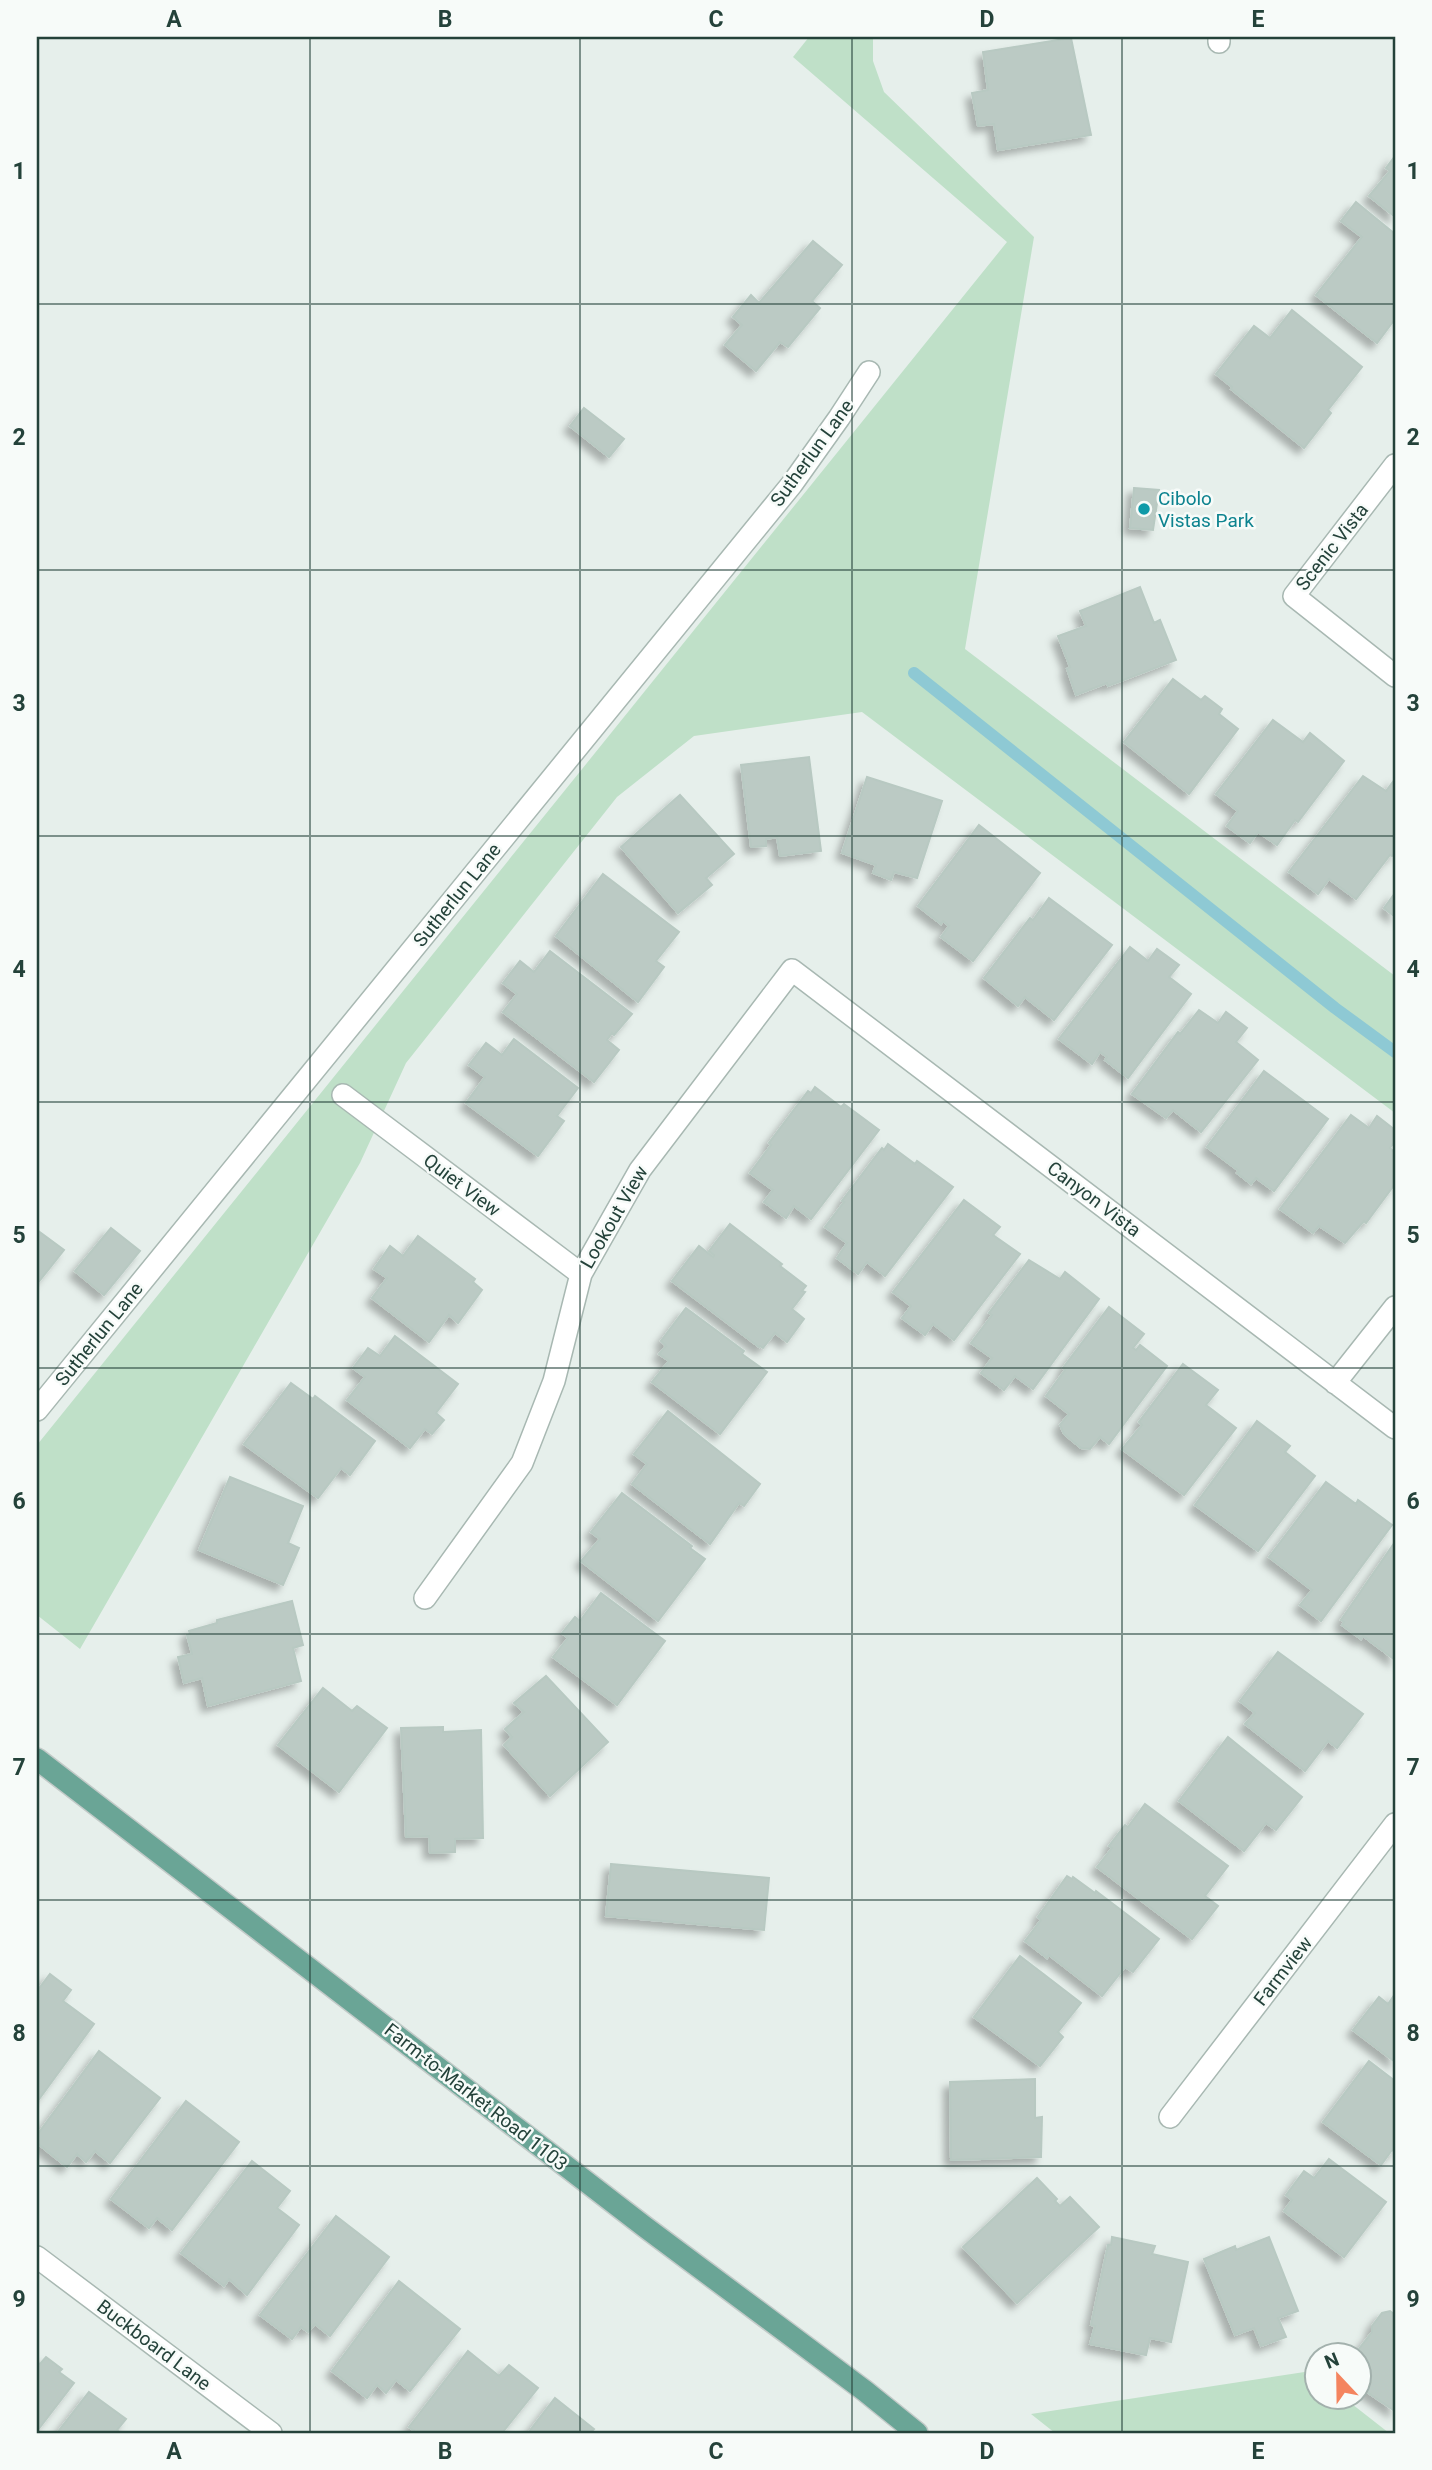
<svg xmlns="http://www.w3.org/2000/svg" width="1432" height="2470" viewBox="0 0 1432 2470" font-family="Roboto,sans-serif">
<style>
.green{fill:#bfe0c8}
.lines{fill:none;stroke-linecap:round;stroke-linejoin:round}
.stream{stroke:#8ec9d4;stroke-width:12}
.building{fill:#bbcac4;stroke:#b8c9c2;stroke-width:2;filter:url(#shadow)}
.minor-casing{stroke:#a8b8b2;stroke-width:24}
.major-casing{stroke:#c2cac8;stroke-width:24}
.minor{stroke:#fff;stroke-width:21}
.major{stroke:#6aa596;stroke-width:21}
.grid{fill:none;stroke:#24423a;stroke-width:2;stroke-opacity:0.55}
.culture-dot{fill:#0f9aa8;stroke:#f7fbf9;stroke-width:2.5}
.labels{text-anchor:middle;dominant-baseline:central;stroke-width:5;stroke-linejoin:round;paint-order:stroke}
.street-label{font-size:19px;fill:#24423a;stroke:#f7fbf9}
.culture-label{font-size:19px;fill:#0d838f;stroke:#f7fbf9;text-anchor:start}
.neatline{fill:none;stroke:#24423a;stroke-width:2.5}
.grid-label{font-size:23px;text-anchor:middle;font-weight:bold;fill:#24423a}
</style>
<defs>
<filter id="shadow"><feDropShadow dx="-6" dy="6" stdDeviation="3.5" flood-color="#0004"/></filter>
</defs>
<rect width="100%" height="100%" fill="#e6efeb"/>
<!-- green -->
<path class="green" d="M809,37h64v24l11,31 150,145 -69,412 430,327v137l-533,-401 -168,24 -77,61 -211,266 -46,100 -280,486 -43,-34v-170l970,-1203 -214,-185z
M1311,2371l5,5v20l27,1 46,36h-334l-24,-19z"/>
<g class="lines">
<!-- stream -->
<path class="stream" d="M914,673l421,335 60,44"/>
</g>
<!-- building -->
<path class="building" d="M1071,38l20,97 -93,15 -4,-26 -16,2 -6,-33 16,-3 -5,-38z
M1395,156v61l-26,-21 21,-25 -4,-3z
M1356,202l39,32v85l-18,24 -61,-48 46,-58 -21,-16z
M813,241l29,24 -30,36 8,7 -32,39 -8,-5 -24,29 -31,-26 17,-20 -9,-8 18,-22 8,8z
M1292,310l70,57 -34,43 3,3 -27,35 -73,-59 1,-2 -16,-13 38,-48 16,12z
M584,408l40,31 -15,18 -39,-31z
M1134,488l25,2 -6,40 -23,-2z
M1140,587l14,36 6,-3 16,40 -68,26 -1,-3 -31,12 -9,-26 3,-2 -12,-31 28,-10 -6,-15z
M1173,679l28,21 4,-4 17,13 -3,5 19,15 -49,65 -65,-52z
M1273,720l30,22 7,-9 34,28 -46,61 -3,-2 -18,25 -19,-13 -8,11 -23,-17 11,-15 -22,-17z
M809,757l12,94 -41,5 -3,-19 -11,2v7l-15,1 -10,-82z
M1363,776l23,15 9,-12v73l-3,4 -2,-1 -34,44 -27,-20 -11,15 -29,-22z
M867,777l75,24 -25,77 -23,-6 -3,8 -18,-7 3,-8 -34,-12z
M680,795l54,59 -28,24 6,7 -34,28 -57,-66z
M979,825l61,48 -67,88 -32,-24 8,-11 -6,-5 -2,3 -23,-18z
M603,874l76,58 -23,29 8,6 -26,35 -82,-66z
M1395,893v24l-11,-9z
M1049,898l63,47 -58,75 -29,-23 -7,9 -34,-28 46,-60 3,2z
M1130,947l18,14 9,-12 22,16 -10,12 22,17 -63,84 -23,-18 2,-3 -7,-5 -8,12 -33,-25z
M550,951l82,63 -18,21 -2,-2 -5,7 12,10 -25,32 -91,-70 14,-18 -14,-11 17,-22 14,11z
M1199,1010l19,13 8,-11 21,16 -11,14 22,18 -57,72 -28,-22 -7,8 -34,-24 46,-62 2,2z
M514,1039l64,49 -21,28 7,5 -26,35 -72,-53 19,-26 -16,-12 17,-22 16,12z
M1264,1071l64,48 -54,72 -18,-13 -5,6 -14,-11 2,-2 -32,-24z
M815,1087l26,20 3,-3 35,26 -68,89 -17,-13 -8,12 -22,-16 9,-12 -23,-17 21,-28 -2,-2 39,-52 3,2z
M1351,1115l18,13 8,-12 18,14v11l-5,7 5,5v31l-29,39 -2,-2 -19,22 -26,-17 -6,7 -33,-24z
M888,1144l27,20 2,-3 36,26 -68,89 -18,-14 -9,12 -21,-16 10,-15 -22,-16 19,-25 -2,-1 40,-53 2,2z
M964,1200l36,27 -7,8 27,19 -66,86 -21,-16 -8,11 -23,-17 9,-12 -18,-14z
M730,1224l52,40 -2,2 26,20 -4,5 3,1 -13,17 12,10 -17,23 -12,-9 -12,15 -3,-2 -1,1 -87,-66 27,-35 14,11 1,-2 -5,-4z
M111,1228l29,23 -36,44 -29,-24z
M37,1230l27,20 -27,34z
M418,1236l57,43 -2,3 9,8 -24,33 -9,-8 -20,27 -57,-44 15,-20 -13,-9 16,-23 13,10z
M1029,1260l31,19 5,-7 34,27 -66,90 -18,-13 -11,14 -23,-17 11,-15 -21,-15 21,-28 -3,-2z
M1109,1307l35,27 -11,14 3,2 4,-5 27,21 -58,78 -9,-7 -10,12 -9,-1 -17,-14 -4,-9 9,-11 -23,-18 19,-26 -2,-2z
M686,1308l58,43 -2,3 25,18 -47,62 -68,-52 17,-21 -10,-7 7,-8 -5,-5z
M395,1336l63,48 -22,29 8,7 -12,14 -7,-5 -15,19 -63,-48 18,-23 -12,-9 15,-20 12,8z
M1183,1364l35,26 -12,15 30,23 -52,67 -62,-46 20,-24 -3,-3z
M291,1383l22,16 2,-3 60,45 -25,34 -9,-7 -23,30 -74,-54z
M668,1411l92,73 -16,22 -5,-3 -29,41 -78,-60 15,-20 -13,-10z
M1257,1421l33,25 -5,6 30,24 -57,75 -63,-46z
M230,1477l73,29 -15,37 11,5 -16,37 -84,-35z
M1326,1482l30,22 2,-4 34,25 -71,96 -21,-16 12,-15 -43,-33z
M622,1493l70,53 -2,2 15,11 -47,62 -77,-60 19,-22 -9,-7z
M1395,1542v118l-32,-24 -2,3 -19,-14 2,-3 -3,-2z
M601,1593l64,48 -48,64 -64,-48 15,-19 -6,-5 13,-16 5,4z
M292,1601l11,44 -10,3 8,33 -93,25 -6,-28 -18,5 -6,-26 14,-3 -5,-19 3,-1 -1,-3 28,-8v-3z
M1278,1652l85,62 -26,34 -9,-7 -23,30 -60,-47 10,-11 -15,-12z
M546,1676l62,66 -58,54 -46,-51 8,-8 -7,-8 19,-17 -10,-9z
M323,1688l29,23 5,-5 30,22 -48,64 -61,-47z
M443,1727v5l38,-2 2,108 -28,1v13l-25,1 -1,-17 -23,1 -5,-109z
M1228,1737l74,60 -26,33 -10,-7 -22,28 -65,-50z
M1145,1804l83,62 -23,30 13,10 -26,33 -95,-72 15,-19 -3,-2 16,-21 3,2z
M611,1864l158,14 -5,52 -158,-14z
M1067,1876l5,3 1,-2 22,16 1,-2 63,48 -26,33 -8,-5 -23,29 -53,-41 -2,3 -22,-17 16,-21 -3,-3z
M1020,1956l61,47 -23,29 5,5 -23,29 -66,-49z
M50,1974l21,16 -8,11 31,23 -57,78v-111z
M1395,1994v68l-42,-32 26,-33 9,7z
M99,2051l61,47 -50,65 -15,-12 -9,11 -9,-8 -10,13 -30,-24v-8z
M1369,2061l26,20v71l-3,-2 -11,15 -58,-43z
M1035,2079v39l7,-1 -1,40 -90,3 -1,-78z
M186,2101l53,41 -67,88 -15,-12 -8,10 -38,-29z
M1329,2159l57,43 -42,55 -60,-46 8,-11 -6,-5 18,-24 10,7z
M252,2161l38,30 -13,17 22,17 -52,70 -18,-16 -5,7 -43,-33z
M1037,2178l20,21 -2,2 5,5 10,-9 29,30 -82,76 -54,-56z
M336,2216l53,41 -59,79 -15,-12 -7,8 -7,-5 -9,12 -32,-24z
M1112,2237l43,9 -3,8 36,8 -17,80 -21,-4 -4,17 -56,-11 5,-18 -4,-1 17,-80h3z
M1269,2237l29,74 -20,7 8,19 -25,9 -7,-18 -19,7 -31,-76 31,-13 1,4z
M399,2281l61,48 -50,62 -14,-11 -10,13 -9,-8 -10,13 -35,-27z
M1390,2311l5,4v96l-37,-25v-32h-3l17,-22v-6l10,-13z
M468,2351l31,25 10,-11 29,23 -36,45h-85l-8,-6z
M46,2357l16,12 -3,3 15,11 -37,48v-69l3,2z
M89,2392l37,27 -9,11 4,3h-64z
M555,2398l39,31 -4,4h-62z"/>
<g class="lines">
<!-- minor casing -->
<g class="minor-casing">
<path id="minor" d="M1219,42v-5
M1395,465l-101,131 101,80
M343,1095l238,179
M1335,1383l60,-76
M37,1410l755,-926 47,-66 30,-46
M425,1598l97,-135 32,-82 27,-107 59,-104 152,-200 603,458
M1170,2117l225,-293
M37,2257l234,176"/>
</g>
<!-- major casing -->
<g class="major-casing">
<path id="major" d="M37,1759l608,468 220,164 52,42"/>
</g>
<!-- minor -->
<use href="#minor" class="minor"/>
<!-- major -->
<use href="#major" class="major"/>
</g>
<!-- grid -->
<path class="grid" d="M310,37v2396M580,37v2396M852,37v2396M1122,37v2396M37,304h1358M37,570h1358M37,836h1358M37,1102h1358M37,1368h1358M37,1634h1358M37,1900h1358M37,2166h1358"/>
<!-- markers -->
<circle class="culture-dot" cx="1144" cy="509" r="7"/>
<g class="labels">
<!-- street labels -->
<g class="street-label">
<text transform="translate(812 453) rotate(-54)">Sutherlun Lane</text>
<text transform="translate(1332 547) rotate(-52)">Scenic Vista</text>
<text transform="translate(457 895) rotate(-51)">Sutherlun Lane</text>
<text transform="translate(462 1185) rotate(37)">Quiet View</text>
<text transform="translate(1094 1199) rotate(37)">Canyon Vista</text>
<text transform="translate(614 1217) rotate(-60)">Lookout View</text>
<text transform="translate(99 1334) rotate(-51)">Sutherlun Lane</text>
<text transform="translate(1283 1971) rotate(-52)">Farmview</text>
<text transform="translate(476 2097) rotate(38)">Farm-to-Market Road 1103</text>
<text transform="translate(154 2345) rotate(37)">Buckboard Lane</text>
</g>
<!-- culture labels -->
<g class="culture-label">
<text x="1158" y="498">Cibolo<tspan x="1158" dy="22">Vistas Park</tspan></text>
</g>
</g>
<!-- border -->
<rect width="1432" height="2470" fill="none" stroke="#f7fbf9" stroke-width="77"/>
<!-- north arrow -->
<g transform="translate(1338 2376) rotate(338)"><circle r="33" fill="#f7fbf9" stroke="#a3b1ad" stroke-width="2"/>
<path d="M0-5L12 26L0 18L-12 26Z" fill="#f4845f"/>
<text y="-10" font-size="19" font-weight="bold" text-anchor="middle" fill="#24423a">N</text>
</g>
<rect x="38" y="38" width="1356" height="2394" class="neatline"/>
<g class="grid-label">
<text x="174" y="27">A</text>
<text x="445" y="27">B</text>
<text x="716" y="27">C</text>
<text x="987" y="27">D</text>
<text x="1258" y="27">E</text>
<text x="19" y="179">1</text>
<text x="1413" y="179">1</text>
<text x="19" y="445">2</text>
<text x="1413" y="445">2</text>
<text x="19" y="711">3</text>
<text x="1413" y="711">3</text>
<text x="19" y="977">4</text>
<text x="1413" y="977">4</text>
<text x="19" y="1243">5</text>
<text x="1413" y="1243">5</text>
<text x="19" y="1509">6</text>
<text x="1413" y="1509">6</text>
<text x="19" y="1775">7</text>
<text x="1413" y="1775">7</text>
<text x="19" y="2041">8</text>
<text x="1413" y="2041">8</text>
<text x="19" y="2307">9</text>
<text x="1413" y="2307">9</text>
<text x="174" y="2459">A</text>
<text x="445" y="2459">B</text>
<text x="716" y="2459">C</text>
<text x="987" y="2459">D</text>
<text x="1258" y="2459">E</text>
</g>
</svg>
